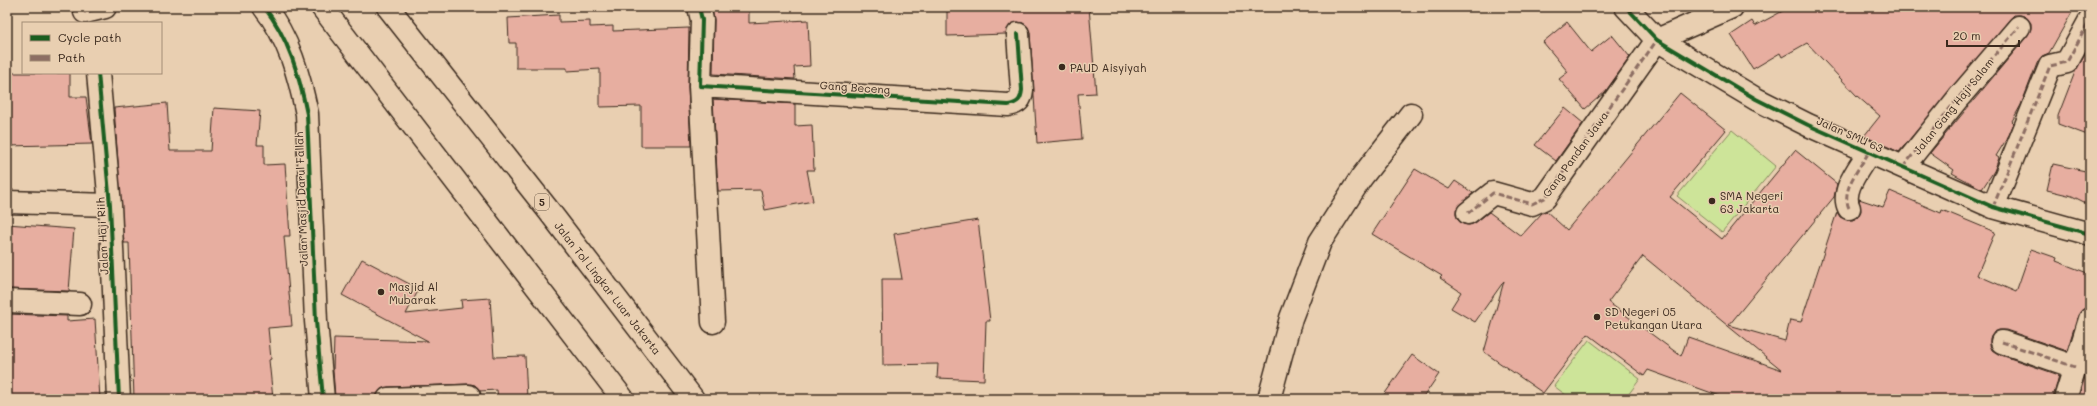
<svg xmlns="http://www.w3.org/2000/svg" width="2097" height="406" viewBox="0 0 2097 406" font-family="Mali,sans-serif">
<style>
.green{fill:#cde499;stroke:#84875c}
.building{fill:#e7aea0;stroke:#3b2a1e;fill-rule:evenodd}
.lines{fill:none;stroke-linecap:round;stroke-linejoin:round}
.minor-casing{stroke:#3b2a1e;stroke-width:25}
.highway-casing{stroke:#3b2a1e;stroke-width:25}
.minor{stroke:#e9cfb1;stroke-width:22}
.highway{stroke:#e9cfb1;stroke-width:22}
.quiet{stroke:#8d6e63;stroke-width:3;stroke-dasharray:6 3;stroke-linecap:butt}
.cycleway-casing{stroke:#e9cfb1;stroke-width:6}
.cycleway{stroke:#1b5e20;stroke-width:4}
.poi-dot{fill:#3b2a1e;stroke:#e9cfb1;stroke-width:1.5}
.labels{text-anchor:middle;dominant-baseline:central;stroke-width:3;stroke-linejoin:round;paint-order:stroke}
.shield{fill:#e9cfb1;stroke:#6f5c4a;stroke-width:1}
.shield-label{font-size:10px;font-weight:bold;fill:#3b2a1e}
.poi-label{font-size:11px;fill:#3b2a1e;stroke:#e9cfb1;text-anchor:start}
.street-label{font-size:11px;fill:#3b2a1e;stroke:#e9cfb1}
</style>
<rect width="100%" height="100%" fill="#e9cfb1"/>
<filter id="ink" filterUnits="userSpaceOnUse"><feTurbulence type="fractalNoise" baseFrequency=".025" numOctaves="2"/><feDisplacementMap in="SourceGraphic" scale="8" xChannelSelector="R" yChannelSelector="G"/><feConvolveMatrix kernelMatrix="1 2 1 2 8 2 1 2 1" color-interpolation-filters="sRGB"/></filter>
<g filter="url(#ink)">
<!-- green -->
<path class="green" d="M1732,130l44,36 -54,66 -45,-36z
M1589,340l51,39 -15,20h-54l-17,-13z"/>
<!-- building -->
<path class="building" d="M712,7h37v16l59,-3 2,46 -16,1 1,12 -82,-5 1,-54z
M947,7h65v4l40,-4h37l7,86 -18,1 4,45 -45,4 -7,-110 -2,-6 -5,-4 -6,-1 -6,2 -5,10 -59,2z
M1790,7h285l-26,46 -7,3 -4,5 -17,44 -9,16 2,2 -5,12 -13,21 3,2 -5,13 -12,18 -30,-16 2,-3 -24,-17 98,-118 3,-6v-6l-4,-5 -6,-3h-7l-4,4 -111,133 -35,-16 16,-20 -23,-20 -50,-53 -25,14 -2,-4 -27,16 -22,-34 21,-14 3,5z
M559,15v7l31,-1v6l23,-1v5l76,-3 -1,59 3,59h-50v-40l-41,1v-38l-33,2v-3h-51v-25h-7l-1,-25z
M1567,22l24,30 21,-17 18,22 -25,35 -20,17 -26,-30 9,-7 -25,-30z
M2090,46v90l-32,-12v-8l17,-44z
M7,73h63v24h16l6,47 -85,2z
M1680,93l46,37 -56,67 52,42 73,-89 42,34 -3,13 -105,128 56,16 5,-21 11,2 36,-110 3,5 6,3h7l5,-3 3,-6 -2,-12 24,8 7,-16 51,22 1,-3 53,22 -18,43 39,17 15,-43 26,9 -1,3 34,13v33l-8,3 -4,5 -11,36 -61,-21h-7l-5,2 -4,6v7l2,5 6,4 61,21 -6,24h-333v-3l-72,-26 -4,6 -56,-42 -45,59 -59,-41 20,-71 -29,41 -24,-14 10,-16 -21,-14 2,-2 -70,-42 43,-65 34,20 6,-8 18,12 -17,16v6l3,6 4,3 6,1 6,-2 14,-11 32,24 21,-23 4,-2 21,19zM1643,256l85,70 54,44 -94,-33 -7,19 -73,-54z
M713,99l82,5v22l17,-1 2,45h-7l6,31 -48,9 -4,-20 -43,1z
M167,103l3,48h41l3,-43 46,3 -3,34h7v20l21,-1 5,72h-6l8,90 -24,2 3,31 -2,1 4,39h-139l-5,-156h-5l-10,-135z
M1565,108l18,15 -27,38 -21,-16z
M2053,164l37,8v33l-18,-9 -25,-6z
M978,220l12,101h-4l-2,59 -47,-2 1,-14 -55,1 -1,-86h20l-8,-45z
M7,224l67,5 -5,62 -62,-2z
M362,259l57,30 -13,25 56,-6 -1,-8 29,-2 4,59 31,-1 2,43h-29l-1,-9 -17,1 -5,-6 -6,-1 -81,3 -7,2 -5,8h-41l-2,-26 1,-33 94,3 -86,-46z
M7,314l60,2v5l28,-2 5,80h-93z
M1412,355l27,19 -17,25h-41z
M2090,361v38h-12z"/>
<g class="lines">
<!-- minor casing -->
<g class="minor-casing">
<path id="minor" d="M264,7c25,31 35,68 43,107l9,207 7,78
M699,7l3,13 -2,66 308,19c10,-2 13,-5 14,-15l-4,-56
M1626,7l31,33 99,59 52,26 185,82 97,27
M85,12l20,-5
M98,73l12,132 9,194
M700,86l13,236
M1903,167l56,-70 60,-70
M7,202l103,3
M1993,207l57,-141 17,-4 23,-42
M1849,208c-9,-18 11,-40 20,-56
M1468,213l25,-20 39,11 13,-6 112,-158 75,-33
M7,301l73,3
M2002,342l73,25
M388,399l81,-3
M1269,399l22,-81 29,-76 41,-64 50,-64
M2065,399l25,-80"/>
</g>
<!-- highway casing -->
<g class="highway-casing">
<path id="highway" d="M322,7l301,392
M388,7l161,204 144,188"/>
</g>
<!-- minor -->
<use href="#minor" class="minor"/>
<!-- highway -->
<use href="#highway" class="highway"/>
<!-- quiet -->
<path class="quiet" d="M83,7l2,5 20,-5
M1903,167l56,-70 60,-70
M1993,207l57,-141 17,-4 23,-42
M1849,208c-9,-18 11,-40 20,-56
M1468,213l25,-20 39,11 13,-6 112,-158
M2002,342l73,25
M388,399l81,-3"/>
<!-- cycleway casing -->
<g class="cycleway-casing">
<path id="cycleway" d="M264,7c25,31 35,68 43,107l9,207 7,78
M699,7l3,13 -2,66 308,19c10,-2 13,-5 14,-15l-4,-56
M1626,7l31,33 99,59 52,26 185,82 97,27
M98,73l12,132 9,194"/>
</g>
<!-- cycleway -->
<use href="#cycleway" class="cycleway"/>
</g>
</g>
<!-- markers -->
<g class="poi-dot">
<circle cx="1062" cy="67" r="4"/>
<circle cx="1712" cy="201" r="4"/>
<circle cx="381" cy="292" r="4"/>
<circle cx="1597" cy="317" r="4"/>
</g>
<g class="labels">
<!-- shield labels -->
<rect class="shield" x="535" y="194" width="14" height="16" rx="3"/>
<g class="shield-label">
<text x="542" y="202">5</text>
</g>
<!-- poi labels -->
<g class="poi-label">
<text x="1070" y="67">PAUD Aisyiyah</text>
<text x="1720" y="195">SMA Negeri<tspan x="1720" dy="13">63 Jakarta</tspan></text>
<text x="389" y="286">Masjid Al<tspan x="389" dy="13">Mubarak</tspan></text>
<text x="1605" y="311">SD Negeri 05<tspan x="1605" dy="13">Petukangan Utara</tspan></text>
</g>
<!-- street labels -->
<g class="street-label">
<text transform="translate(855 87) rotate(4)">Gang Beceng</text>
<text transform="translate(1953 106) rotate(-51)">Jalan Gang Haji Salam</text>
<text transform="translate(1850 134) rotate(24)">Jalan SMU 63</text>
<text transform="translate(1575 154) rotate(-54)">Gang Pandan Jawa</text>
<text transform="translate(301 199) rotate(-92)">Jalan Masjid Darul Fallah</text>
<text transform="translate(102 236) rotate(-93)">Jalan Haji Riih</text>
<text transform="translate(608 288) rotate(52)">Jalan Tol Lingkar Luar Jakarta</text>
</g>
</g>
<!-- margin -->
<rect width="2097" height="406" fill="none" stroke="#e9cfb1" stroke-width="24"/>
<rect x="12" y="12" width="2073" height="382" fill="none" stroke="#3b2a1e" stroke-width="1.5" filter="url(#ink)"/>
<!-- legend -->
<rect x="22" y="22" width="140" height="52" fill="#e9cfb1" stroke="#a38d76"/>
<rect x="30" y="35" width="20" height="6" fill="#1b5e20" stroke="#a38d76"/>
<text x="58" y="42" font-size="12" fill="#3b2a1e">Cycle path</text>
<rect x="30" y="55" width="20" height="6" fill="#8d6e63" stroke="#a38d76"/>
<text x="58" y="62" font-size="12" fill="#3b2a1e">Path</text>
<!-- scale -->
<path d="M1947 40v6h72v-6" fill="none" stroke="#3b2a1e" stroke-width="2"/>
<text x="1953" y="40" font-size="12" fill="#3b2a1e" stroke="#e9cfb1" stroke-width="3" paint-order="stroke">20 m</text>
</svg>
